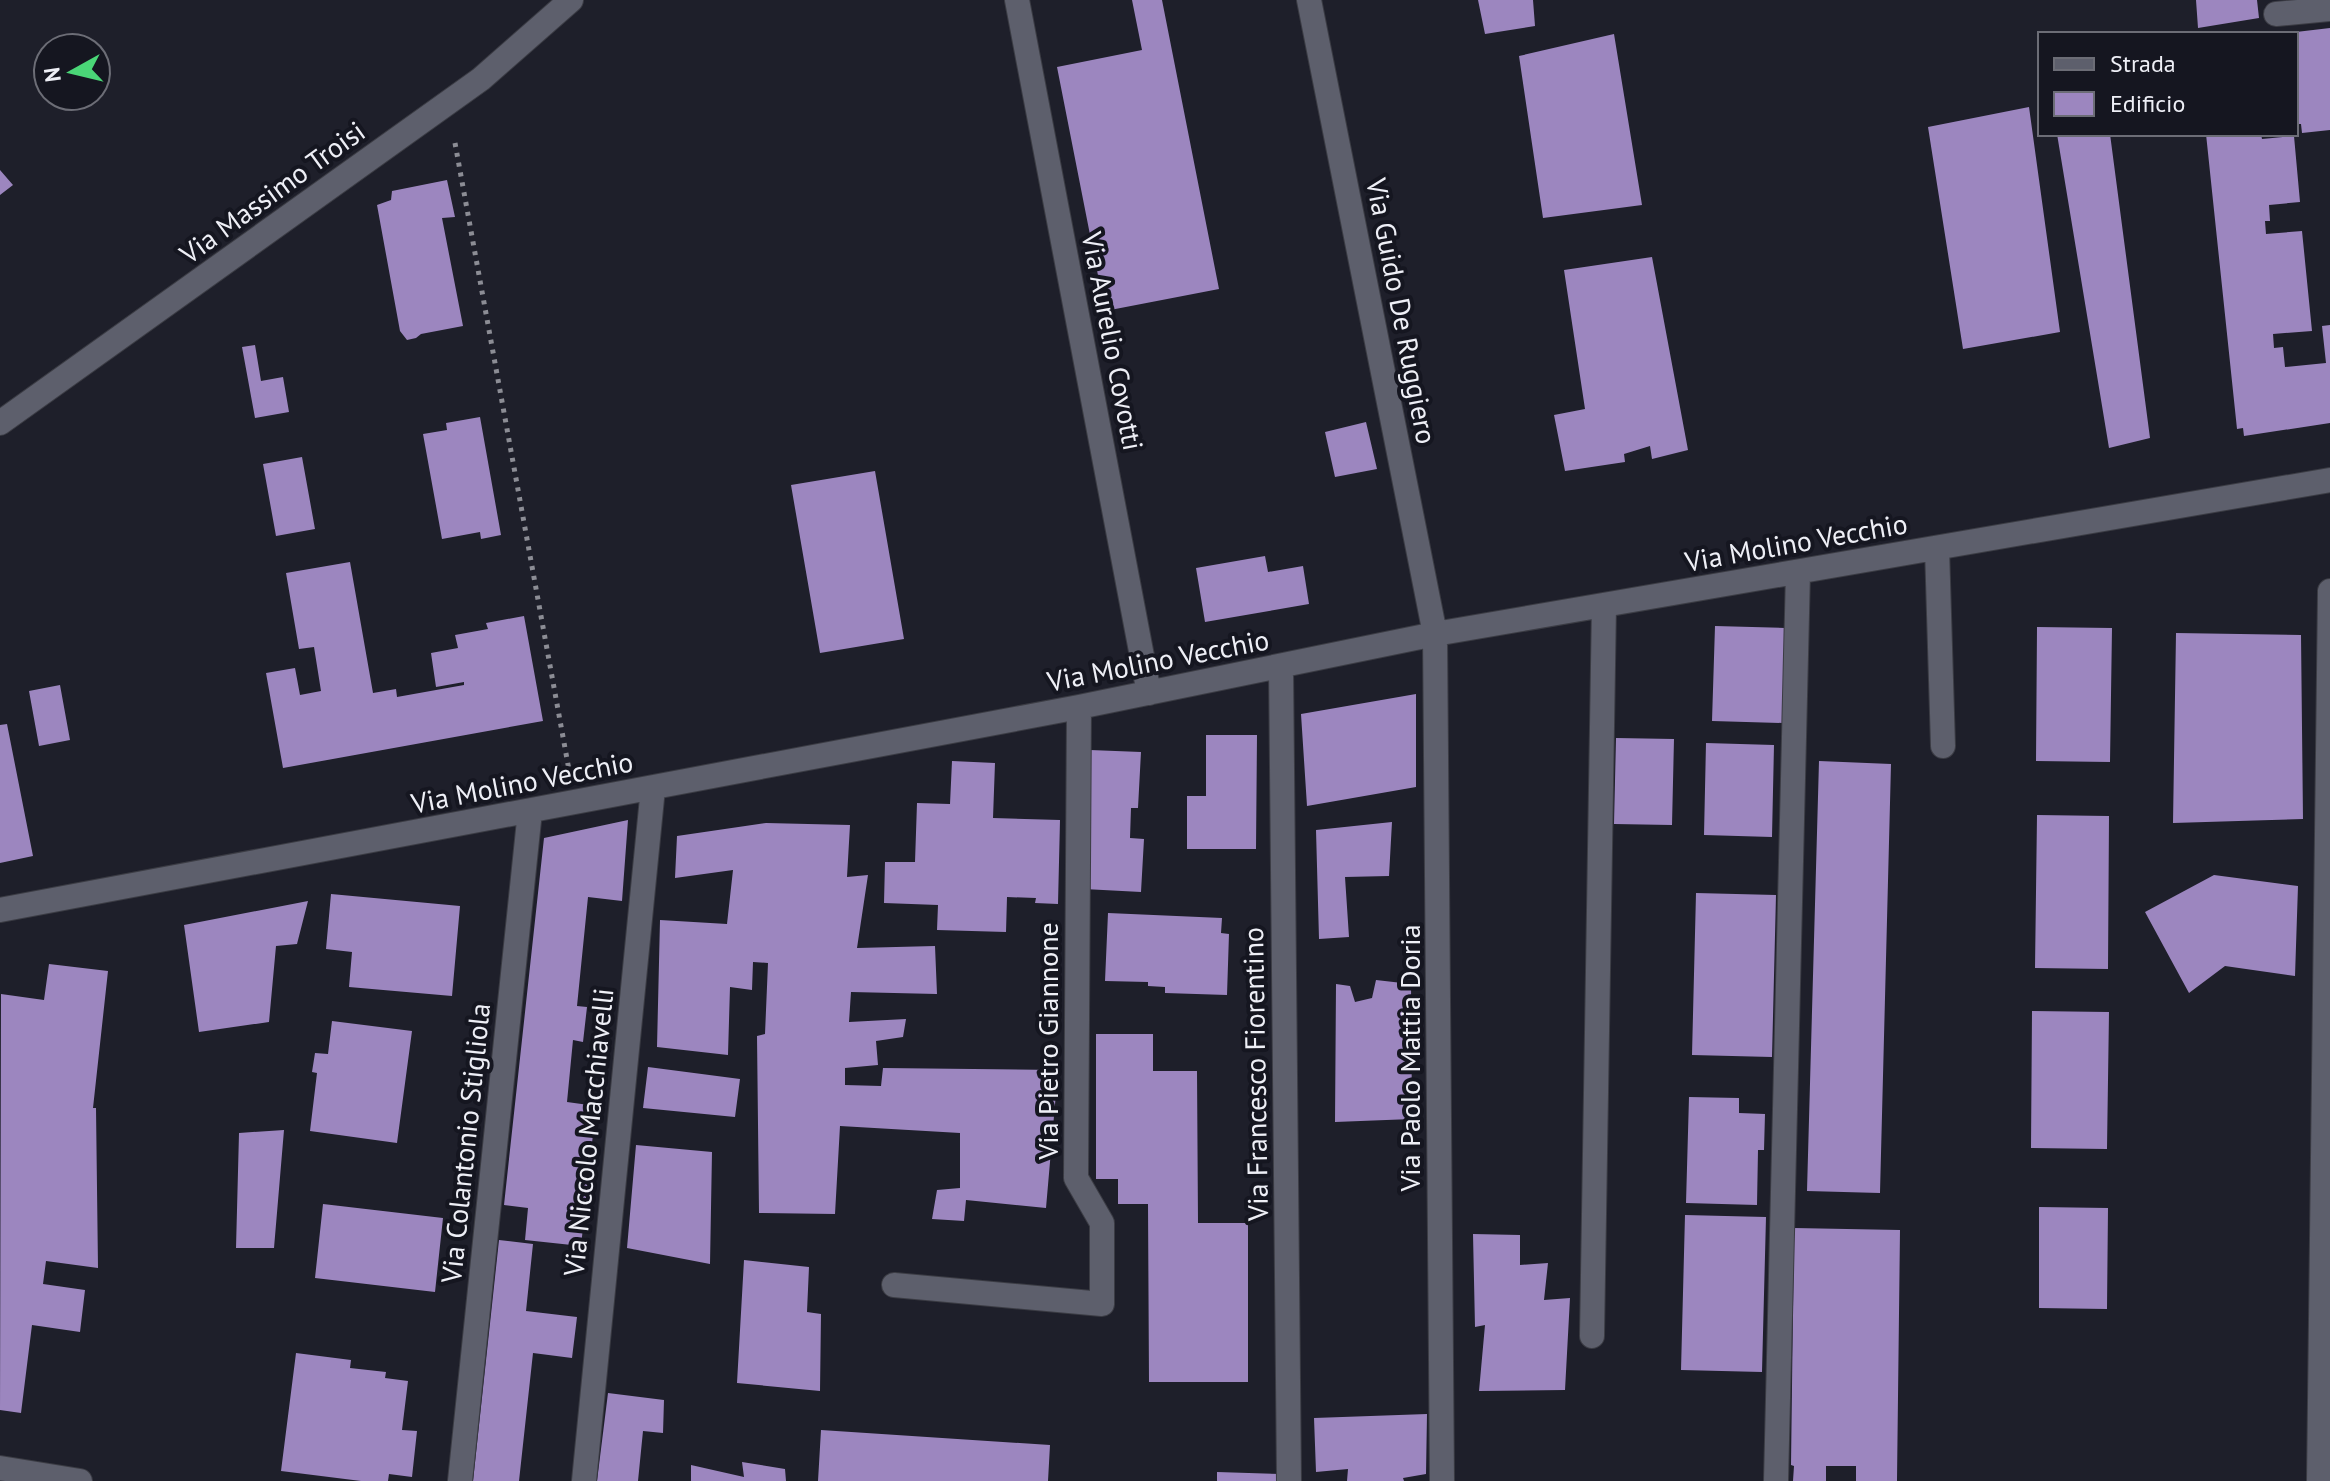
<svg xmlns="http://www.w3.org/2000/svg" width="2330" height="1481" viewBox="0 0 2330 1481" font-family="'PT Sans',sans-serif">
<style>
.building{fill:#9c86bf}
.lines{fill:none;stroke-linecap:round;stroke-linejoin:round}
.minor-casing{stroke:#3b3c44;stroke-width:26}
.path{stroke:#8c8d95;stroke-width:5;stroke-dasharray:4 6;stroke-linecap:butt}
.minor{stroke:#5d5f6c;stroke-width:24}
.labels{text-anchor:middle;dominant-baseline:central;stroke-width:8;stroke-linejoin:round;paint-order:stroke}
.street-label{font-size:28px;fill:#eeeff6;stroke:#151620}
</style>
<rect width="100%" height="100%" fill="#1e1f2a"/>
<!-- building -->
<path class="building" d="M1132,0h30l57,289 -114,22 -48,-244 85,-17z
M1478,0h55l2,26 -50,8z
M2196,0h61l2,18 -61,10z
M2330,28v102l-28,3 -1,-9h-5v-92z
M1614,34l28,171 -99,13 -24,-162z
M2029,107l31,225 -97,17 -35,-222z
M2057,134h28v2l25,-2 40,304 -41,10z
M2206,134h55l1,5 32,-3 6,66 -31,3 1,16h-5l1,13 36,-3 10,100 -39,3 1,14 9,-1 2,20 41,-4 -4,-37 8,-1v98l-86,13 -1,-8 -6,1z
M0,170l13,15 -13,10z
M447,180l8,37 -13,1 21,108 -42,8 -5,4 -9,2 -7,-9 -23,-126 14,-5 1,-9z
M1652,257l36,193 -36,9 -2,-13 -26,8 1,8 -60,9 -11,-56 31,-6 -21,-139z
M255,345l6,36 22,-4 6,35 -34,6 -13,-71z
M480,417l21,118 -20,4 -1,-7 -38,7 -19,-105 24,-4 -1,-7z
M1366,422l11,47 -42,8 -10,-45z
M302,457l13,72 -39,7 -13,-72z
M875,471l29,168 -84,14 -29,-168z
M1265,556l3,16 35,-6 6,38 -104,18 -9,-54z
M350,562l23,131 23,-4 1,8 67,-12v-3l-28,5 -5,-34 27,-5 -3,-13 33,-6 -2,-6 38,-7 19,105 -260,47 -17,-95 29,-5 5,27 21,-4 -7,-44 -15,2 -13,-76z
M1715,626l70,2 -2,95 -71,-2z
M2037,627l75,1 -2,134 -74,-1z
M2176,633l125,2 2,184 -130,4z
M60,685l10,55 -31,6 -10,-55z
M1416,694v93l-109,19 -6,-92z
M7,724l26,132 -33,7v-138z
M1206,735h51l-1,114h-69v-53h19z
M1616,738l58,1 -2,86 -58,-1z
M1706,743l68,2 -2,92 -68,-2z
M1090,750l51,2 -3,56h-7l-1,30 14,1 -3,53 -57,-3z
M952,761l43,2 -2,55 67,2 -2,84 -23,-1 1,-5 -29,-1 -1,35 -69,-2 1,-25 -54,-2 1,-41h30l2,-59 33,1z
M1819,761l72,3 -11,429 -73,-2z
M2037,815l72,1 -1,153 -73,-1z
M628,820l-6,81 -34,-4 -11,109 10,1 -4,35 -10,-2 -6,62 29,4 -15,140 -56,-6 3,-32 -24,-3 40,-367z
M1392,822l-3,54 -44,1 4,60 -30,2 -3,-109z
M766,823l84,2 -3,52 21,-2 -11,73 78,-2 2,48 -86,-2 -2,30 57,-3 -3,18 -27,4 2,24 -33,3v17l36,1 2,-18 175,2 -12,138 -80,-8 -2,21 -32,-2 5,-29 23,-2v-55l-120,-7 -5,88 -76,-1 -2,-177 8,-2 3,-71 -15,-1 -1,28 -22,-3 -2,68 -71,-8 3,-127 67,4 6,-54 -58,8 2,-42z
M2214,875l84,11 -3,90 -70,-10 -36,27 -44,-81z
M1696,893l80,2 -4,162 -80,-2z
M331,894l129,12 -8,90 -103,-9 3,-35 -26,-3z
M308,901l-11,43 -21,2 -7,76 -70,10 -15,-107z
M1108,913l114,5 -1,15 8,1 -2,61 -62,-2v-6l-17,-1v-4l-43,-1z
M49,964l59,7 -15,137h3l2,160 -52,-7 -3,23 42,6 -5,42 -48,-7 -11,88 -21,-3 1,-416 43,6z
M1376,980l35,4 1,135 -77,3 1,-138 14,2 5,16 17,-4z
M2032,1011l77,1 -2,137 -76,-1z
M332,1021l80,10 -15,112 -87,-12 7,-58 -5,-1 3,-19 13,1z
M1096,1034h57v37h44l1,152h50v159h-99l-1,-178h-30v-25h-22z
M648,1067l92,12 -5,38 -92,-9z
M1689,1097l50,1v15l26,1 -1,36h-6l-1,55 -71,-2z
M284,1130l-10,118h-38l3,-115z
M636,1145l76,7 -2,112 -83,-16z
M323,1204l120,14 -8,74 -120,-14z
M2039,1207l69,1 -1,101 -68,-1z
M1685,1215l81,2 -4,155 -81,-2z
M1794,1228l106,2 -3,251h-41v-15h-30v15h-33l1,-15 -3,-1z
M1473,1234l47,1v30l28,-2 -4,37 26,-2 -5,92 -86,1 6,-66 -10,2z
M499,1240l34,4 -7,67 51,6 -5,41 -39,-5 -14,128h-46z
M744,1260l65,7 -2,45 14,2 -1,77 -83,-8z
M296,1353l55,7 -1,8 36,4 -1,6 23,3 -6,49 15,1 -5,46 -23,-3 -1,7h-27l-80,-10z
M608,1393l56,7 -1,33 -20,-2 -5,50h-41z
M1427,1414l-1,60 -23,4 1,3h-57l1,-12 -32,3 -2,-54z
M821,1430l229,15 -2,36h-230z
M742,1462l43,7 1,12h-95v-16l53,12z
M1217,1472l65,2v7h-65z"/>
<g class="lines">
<!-- minor casing -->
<g class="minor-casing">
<path id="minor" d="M1017,0l132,693
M1309,0l126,634 7,847
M2276,14l54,-5
M0,423l481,-344 90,-79
M1937,548l6,198
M1281,666l8,815
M0,910l1079,-203 356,-73 895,-154
M894,1285l208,19v-81l-26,-45 3,-471
M1592,1336l12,-731
M0,1468l80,13
M460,1481l70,-670
M584,1481l69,-693
M1776,1481l22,-909
M2319,1481l11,-890"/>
</g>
<!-- path -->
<path class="path" d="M455,143l114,627"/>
<!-- minor -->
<use href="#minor" class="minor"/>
</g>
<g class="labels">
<!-- street labels -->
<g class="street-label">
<text transform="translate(272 192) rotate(-36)">Via Massimo Troisi</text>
<text transform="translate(1402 311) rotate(79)">Via Guido De Ruggiero</text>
<text transform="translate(1113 341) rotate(79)">Via Aurelio Covotti</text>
<text transform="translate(1796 542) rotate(-10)">Via Molino Vecchio</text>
<text transform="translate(1158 660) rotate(-11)">Via Molino Vecchio</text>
<text transform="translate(522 782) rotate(-11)">Via Molino Vecchio</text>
<text transform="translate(1047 1041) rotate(-90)">Via Pietro Giannone</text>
<text transform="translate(1409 1058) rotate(-90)">Via Paolo Mattia Doria</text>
<text transform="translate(1255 1074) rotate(-91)">Via Francesco Fiorentino</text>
<text transform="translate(588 1132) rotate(-84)">Via Niccolo Macchiavelli</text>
<text transform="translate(465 1143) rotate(-84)">Via Colantonio Stigliola</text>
</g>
</g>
<!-- legend -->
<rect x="2038" y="32" width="260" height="104" fill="#151620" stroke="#6c6d76" stroke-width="2"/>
<rect x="2054" y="58" width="40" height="12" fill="#5d5f6c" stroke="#6c6d76" stroke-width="2"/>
<text x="2110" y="72" font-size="24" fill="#eeeff6">Strada</text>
<rect x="2054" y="92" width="40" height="24" fill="#9c86bf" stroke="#6c6d76" stroke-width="2"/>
<text x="2110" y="112" font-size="24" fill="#eeeff6">Edificio</text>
<!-- north arrow -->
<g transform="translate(72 72) rotate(262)"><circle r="38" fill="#151620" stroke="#6c6d76" stroke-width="2"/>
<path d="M0-6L14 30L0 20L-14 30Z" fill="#4ad677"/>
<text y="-12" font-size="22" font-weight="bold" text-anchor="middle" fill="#eeeff6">N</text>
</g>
</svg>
